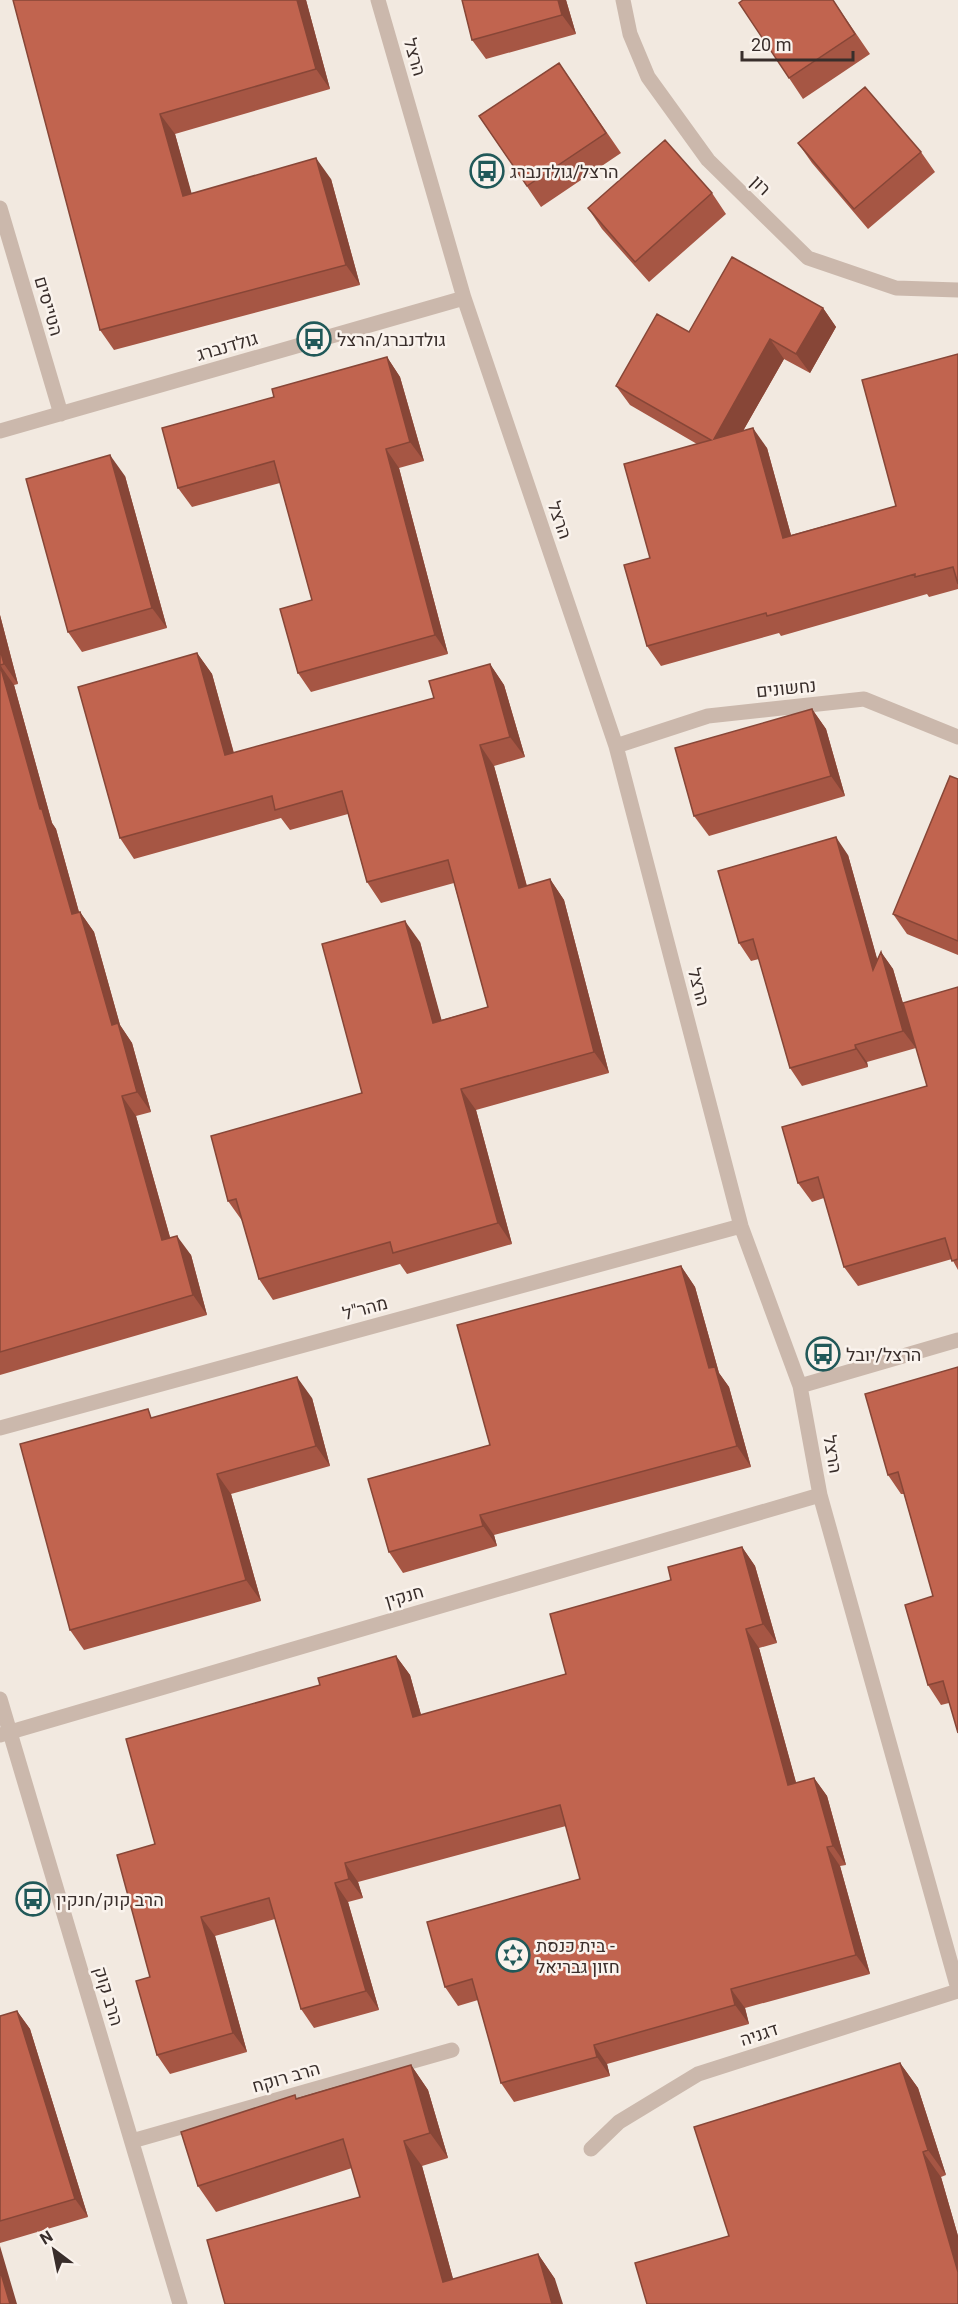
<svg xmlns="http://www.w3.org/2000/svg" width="958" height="2304" viewBox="0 0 958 2304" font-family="Roboto,Heebo,sans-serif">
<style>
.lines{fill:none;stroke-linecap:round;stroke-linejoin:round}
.street{stroke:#cbb8ac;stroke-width:15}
.wall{fill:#a65644}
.shaded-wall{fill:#874637}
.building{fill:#c1644f;stroke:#874637;stroke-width:1.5}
.labels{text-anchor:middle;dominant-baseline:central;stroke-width:5;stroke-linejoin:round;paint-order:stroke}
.street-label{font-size:18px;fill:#392e2b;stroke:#faf3ed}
.poi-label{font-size:18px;fill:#392e2b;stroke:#faf3ed;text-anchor:start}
</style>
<rect width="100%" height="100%" fill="#f2e9e0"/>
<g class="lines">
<!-- street -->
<path class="street" d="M378,0l86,298 152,448 125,480 59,160 20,109 138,494
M623,0l7,34 18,43 60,83 100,98 88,30 62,2
M0,208l61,206
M0,431l464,-133
M616,746l92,-30 156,-17 94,38
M800,1386l158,-46
M0,1428l741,-202
M0,1699l180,605
M0,1735l820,-240
M132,2141l320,-91
M591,2149l28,-27 79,-48 260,-83"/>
</g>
<!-- wall -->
<path class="wall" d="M13,0h293l24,89 -155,45 16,59 140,-14 29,106 -246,65 -14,-20z
M462,0h104l10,34 -90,25 -14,-19z
M833,0l37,54 -67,45 -14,-21z
M559,63l62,90 -80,54 -62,-91z
M798,143l123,9 14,20 -67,57 -56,-66z
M712,193l14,21 -77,68 -47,-53 -14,-21z
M823,308l13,19 -26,46 -26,-14 -41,72 24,17 24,87 105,-29 62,-152v235l-29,8 -2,-3 -146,42 -2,-3 -118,33 -14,-20 3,-88 47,-114 -67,-39 -14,-19z
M387,357l13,20 24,84 -25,7 49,186 -137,38 -13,-19 14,-73 -32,-117 -88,24 -14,-19 96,-91z
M125,476l42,152 -85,24 -14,-20z
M0,615l18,69 -4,1 38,138 4,6 23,83h1l14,20 26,93 12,18 19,69 -15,4 34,121 21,18 16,60 -207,60z
M197,653l15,21 22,79 200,-55 56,-34 14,21 21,72 -31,9 33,120 23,-7 14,21 45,173 -133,37 36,134 -105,30 -7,-10 -127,36 -14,-21 -16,-57 -15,-21 134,-108 58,-151 21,78 47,-13 -34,-124 -73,20 -14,-21 -19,-68 -58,16 -9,-12 -147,41 -14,-21z
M812,709l14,20 19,67 -136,40 -15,-20z
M958,779v176l-51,-21 -14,-20z
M848,855l29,104 4,-7 12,17 23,79 -49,14 1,5 -66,19 -12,-18 -31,-109 -8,2 -12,-18z
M958,987v283l-6,-11 -94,27 -14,-19 -20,-69 -12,4 -14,-19 129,-97z
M681,1266l14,21 24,86 10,14 22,80 -257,68 3,11 -94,27 -14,-21 101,-107z
M958,1367l-9,336 -8,2 -13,-20 5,-89 -29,-102h-3l-13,-19z
M312,1398l18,68 -99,28 30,107 -177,49 -14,-20 84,-213z
M742,1547l13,19 22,77 -18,5 37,135 18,-5 13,18 19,69 -6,1 30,108 -125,34 4,16 -142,40 3,12 -96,26 -13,-19 -23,-83 -20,6 -13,-19 135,-108 -14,-53 -208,56 5,16 -15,4 31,108 -65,18 -13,-19 -26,-90 -60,17 32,116 -77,22 -13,-19 -7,-78 5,-133 165,-159 76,-29 14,19 11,40 145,-41 105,-94z
M17,2011l13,18 58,188 -88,26v-227z
M900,2063l18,25 28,87 -5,2 17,59v68l-229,-68z
M411,2065l17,25 20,68 -26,8 31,113 85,-25 17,25 -330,25 135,-107 -8,-29 -136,44 -18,-26 99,-88z"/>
<!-- shaded-wall -->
<path class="shaded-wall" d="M297,0h9l24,89 -14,-20z
M558,0h8l10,34 -14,-19z
M160,114l15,20 23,82 -15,-20z
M316,158l15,21 29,106 -14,-20z
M823,308l13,19 -26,46 -14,-19z
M770,339l14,20 -57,100 -13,-20z
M387,357l13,20 24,84 -14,-19z
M753,428l14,20 30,109 -14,-19z
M386,449l13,19 49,186 -13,-19z
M110,455l15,21 42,152 -15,-20z
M0,615l18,69 -14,-20 -4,-15z
M197,653l15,21 28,102 -15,-21z
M490,664l14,21 21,72 -15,-20z
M0,665l14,20 38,138 4,6 29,105 -13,-20 -32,-105z
M812,709l14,20 19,67 -14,-20z
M480,745l14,21 39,143 -14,-21z
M836,837l12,18 37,132 -12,-17z
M550,879l14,21 45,173 -15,-21z
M80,912l14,20 26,93 12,18 19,69 -14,-20 -25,-67z
M405,921l15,21 28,101 -15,-20z
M881,952l12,17 23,79 -13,-17z
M855,1045l12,17 1,5 -12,-18z
M461,1089l15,21 36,134 -14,-21z
M122,1096l14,20 40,143 -14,-19z
M177,1236l14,19 16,60 -14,-20z
M681,1266l14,21 24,86 10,14 22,80 -14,-21 -28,-78z
M297,1377l15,21 18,68 -14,-20z
M217,1474l14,20 30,107 -15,-21z
M480,1515l14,20 3,11 -14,-20z
M742,1547l13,19 22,77 -14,-19z
M746,1629l13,19 43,156 -14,-19z
M396,1656l14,19 17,61 -14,-19z
M814,1778l13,18 19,69 -13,-19z
M827,1847l13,19 30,108 -14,-19z
M345,1863l13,19 5,16 -14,-19z
M335,1883l13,19 31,108 -13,-19z
M201,1917l14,19 32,116 -14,-19z
M731,1989l14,19 4,16 -14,-19z
M17,2011l13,18 58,188 -13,-18z
M594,2045l13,19 3,12 -13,-19z
M900,2063l18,25 28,87 -18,-25z
M411,2065l17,25 20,68 -18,-25z
M404,2141l18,25 38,138 -17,-22z
M923,2152l18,25 17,59v36z
M0,2246l17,58h-7l-10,-34z
M538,2254l17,25 8,25h-11z"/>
<!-- building -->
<path class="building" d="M13,0h284l19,69 -156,45 23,82 133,-38 30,107 -246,65z
M462,0h96l4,15 -90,25z
M743,0h90l22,34 -66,44 -50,-75z
M559,63l47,70 -79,53 -48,-70z
M865,87l56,65 -67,57 -56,-66z
M665,140l47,53 -77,69 -47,-54z
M732,257l91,51 -27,46 -26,-15 -56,100 39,-11 30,110 113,-32 -34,-126 96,-26v230l-5,-17 -38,10v-3l-148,42 -1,-3 -119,33 -23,-81 26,-7 -26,-94 87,-24 -95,-54 41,-72 32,18z
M387,357l23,85 -24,7 49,186 -137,38 -18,-64 32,-9 -38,-139 -96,27 -16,-60 112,-31 -2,-8z
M110,455l42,153 -84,24 -42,-153z
M0,649l4,15 -4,1 40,144h2l30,105 8,-2 32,113 6,-2 19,69 -15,4 40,144 15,-4 16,59 -193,57z
M197,653l28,102 209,-57 -5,-17 61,-17 20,73 -30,8 39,143 31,-9 44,173 -133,37 37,134 -105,30 -3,-11 -131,37 -23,-80 -8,2 -17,-65 151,-43 -40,-149 83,-23 28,102 55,-16 -40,-147 -81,22 -25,-91 -67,19 -3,-14 -152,42 -42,-151z
M812,709l19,67 -137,40 -19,-68z
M950,776l8,3v162l-65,-27z
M836,837l37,133 8,-18 22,79 -48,14 1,4 -66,19 -37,-129 -14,4 -21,-72z
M958,987v272l-6,2 -7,-23 -101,29 -26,-90 -20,6 -16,-56 145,-41 -24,-83z
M681,1266l28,102 6,-1 22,79 -257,69 3,11 -94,26 -21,-73 122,-34 -33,-120z
M958,1367v366l-15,-52 -15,4 -23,-80 28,-9 -35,-124 -10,3 -23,-81z
M297,1377l19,69 -99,28 29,106 -176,50 -50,-186 128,-35 3,9z
M742,1547l21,77 -17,5 42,156 26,-7 19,68 -6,1 29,108 -125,34 4,16 -141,40 3,12 -96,26 -29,-104 -27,8 -18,-65 153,-43 -20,-74 -215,58 4,16 -14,4 31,108 -65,18 -32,-111 -68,19 32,116 -76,22 -21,-74 14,-4 -33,-122 38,-11 -29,-105 194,-54 -2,-7 78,-22 17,61 153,-43 -16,-60 121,-34 -3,-13z
M17,2011l58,188 -75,22v-205z
M900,2063l28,87 -5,2 35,120v32h-311l-12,-41 94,-27 -35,-109z
M411,2065l19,68 -26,8 39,141 95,-28 14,50h-327l-18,-64 153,-43 -17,-58 -145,47 -17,-54 114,-37 1,4z
M0,2270l10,34h-10z"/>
<!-- icons -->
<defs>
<g id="bus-ring" transform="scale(1.725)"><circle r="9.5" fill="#faf3ed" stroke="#215959" stroke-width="1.5"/><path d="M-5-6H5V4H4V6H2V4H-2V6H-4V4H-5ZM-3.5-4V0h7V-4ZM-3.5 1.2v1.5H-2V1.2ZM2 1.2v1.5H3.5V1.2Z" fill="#215959"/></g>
<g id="synagogue-ring" transform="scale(1.725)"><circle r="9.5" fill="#faf3ed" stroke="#215959" stroke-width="1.5"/><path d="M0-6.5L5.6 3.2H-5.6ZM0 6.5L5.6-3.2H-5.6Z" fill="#215959"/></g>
</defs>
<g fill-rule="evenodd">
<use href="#bus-ring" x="487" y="171"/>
<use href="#bus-ring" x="314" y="339"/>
<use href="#bus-ring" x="823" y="1354"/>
<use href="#bus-ring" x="33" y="1899"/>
<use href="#synagogue-ring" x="513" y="1955"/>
</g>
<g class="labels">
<!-- street labels -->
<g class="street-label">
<text transform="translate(415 57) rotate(74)">הרצל</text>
<text transform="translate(761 185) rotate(44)">רון</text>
<text transform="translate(49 306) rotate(74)">הטייסים</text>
<text transform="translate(227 346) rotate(-16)">גולדנברג</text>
<text transform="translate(560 520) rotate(71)">הרצל</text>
<text transform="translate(786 688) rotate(-6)">נחשונים</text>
<text transform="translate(699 987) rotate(75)">הרצל</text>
<text transform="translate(365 1308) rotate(-15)">מהר"ל</text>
<text transform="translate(833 1454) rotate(80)">הרצל</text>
<text transform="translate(404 1596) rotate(-16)">חנקין</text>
<text transform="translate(109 1996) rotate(73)">הרב קוק</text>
<text transform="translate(759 2034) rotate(-18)">דגניה</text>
<text transform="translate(286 2077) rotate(-16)">הרב רוקח</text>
</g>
<!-- poi labels -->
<g class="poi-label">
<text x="510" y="171">הרצל/גולדנברג</text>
<text x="337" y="339">גולדנברג/הרצל</text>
<text x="846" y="1354">הרצל/יובל</text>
<text x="56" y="1899">הרב קוק/חנקין</text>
<text x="536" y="1945">בית כנסת -<tspan x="536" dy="21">חזון גבריאל</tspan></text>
</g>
</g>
<!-- north arrow -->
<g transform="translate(54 2250) rotate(328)" stroke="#faf3ed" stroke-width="4.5" paint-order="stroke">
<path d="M0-4.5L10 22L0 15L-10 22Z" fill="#392e2b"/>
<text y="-9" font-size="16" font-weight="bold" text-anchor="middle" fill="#392e2b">N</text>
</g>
<!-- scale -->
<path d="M742 51v9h111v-9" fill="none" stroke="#392e2b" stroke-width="3"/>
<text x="751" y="51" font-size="18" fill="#392e2b" stroke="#faf3ed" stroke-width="4.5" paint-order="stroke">20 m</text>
</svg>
